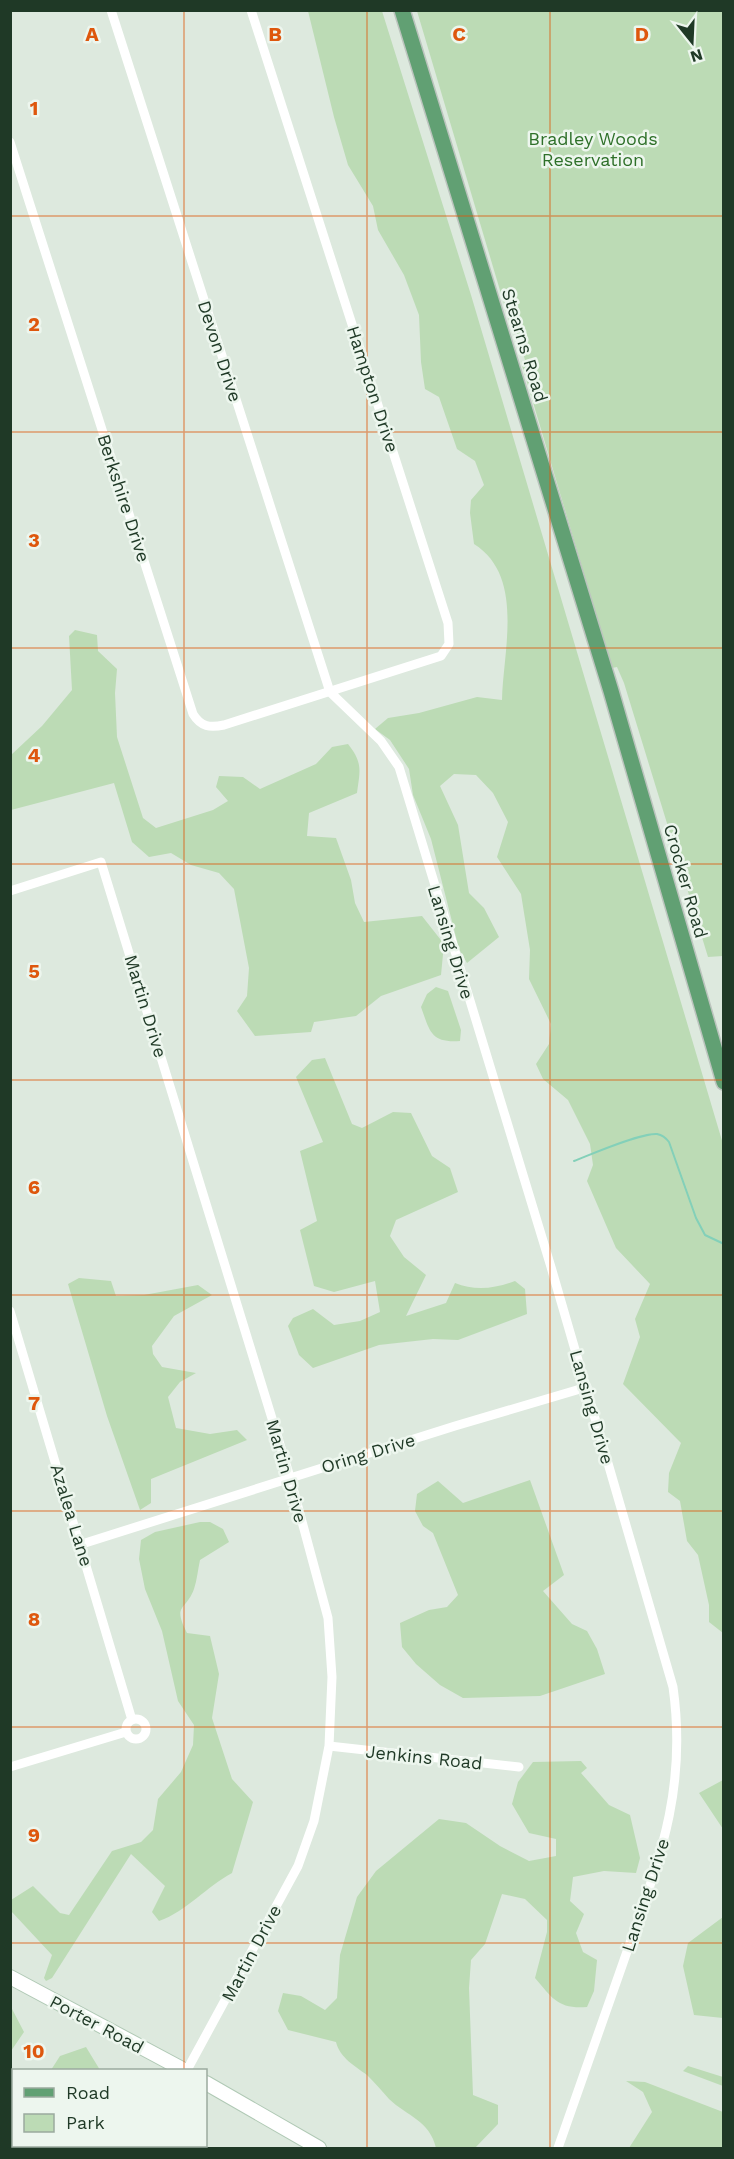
<svg xmlns="http://www.w3.org/2000/svg" width="734" height="2159" viewBox="0 0 734 2159" font-family="'Work Sans',sans-serif">
<style>
.green{fill:#bcdbb5}
.lines{fill:none;stroke-linecap:round;stroke-linejoin:round}
.stream{stroke:#83d0b9;stroke-width:2}
.secondary-casing{stroke:#b0c9b5;stroke-width:16}
.primary-casing{stroke:#bcc4be;stroke-width:18}
.minor{stroke:#fff;stroke-width:9}
.secondary{stroke:#fff;stroke-width:14}
.primary{stroke:#61a073;stroke-width:15}
.grid{fill:none;stroke:#de570d;stroke-width:1.5;stroke-opacity:0.55}
.labels{text-anchor:middle;dominant-baseline:central;stroke-width:5;stroke-linejoin:round;paint-order:stroke}
.park-label{font-size:18px;fill:#2e7029;stroke:#edf6ee}
.street-label{font-size:18px;fill:#1f3926;stroke:#edf6ee}
.grid-label{font-size:20px;text-anchor:middle;font-weight:bold;fill:#de570d;stroke:#edf6ee;stroke-width:5;stroke-linejoin:round;paint-order:stroke}
</style>
<rect width="100%" height="100%" fill="#dde9de"/>
<!-- green -->
<path class="green" d="M308,11h74l89,284 252,849v489l-14,-11v-17l-11,-50 -11,-14 -7,-40 -12,-9 1,-19 12,-30 -58,-59 17,-47 -5,-18 15,-35 -34,-36 -29,-67 6,-16 -3,-21 -22,-44 -25,-21 -7,-15 13,-20 2,-20 -22,-45 1,-29 -9,-56 -24,-37 11,-35 -15,-29 -17,-18 -22,-1 -14,12 18,39 11,68 15,15 15,29 -32,26 -8,-14 -28,-110 -18,-44 -4,-26 -19,-29 -15,-11 13,-11 31,-5 58,-16 25,3c1,-49 23,-124 -28,-156l-4,-31 1,-13 13,-15 -9,-24 -18,-12 -18,-52 -14,-8 -4,-27 -2,-47 -15,-40 -26,-45 -5,-24 -25,-41 -14,-48z
M417,11h306v945l-15,1 -84,-274 -7,-16 -5,1 -91,-306 4,-2 -11,-37 -4,1z
M75,630l22,5 1,16 19,18 -2,24 2,44 26,81 13,10 57,-18 15,-9 -12,-14 3,-11 24,1 17,12 56,-25 16,-17 16,-3c15,19 12,26 9,49l-48,20 -2,23 29,2 15,42 4,23 9,19 58,-6 22,28 -3,31 -60,21 -25,20 -42,6 -3,10 -56,4 -18,-25 10,-15 2,-28 -15,-79 -15,-16 -28,-8 -20,-12 -22,4 -17,-15 -18,-59 -103,27v-55l31,-29 30,-36 -3,-54z
M436,987l12,4 13,39 -1,11c-29,2 -30,-9 -39,-34l6,-13z
M325,1058l27,66 10,4 31,-16 18,1 21,43 18,12 8,24 -62,28 -6,16 14,21 22,18 -20,41 40,-13 9,-20c19,8 40,6 60,-2l10,8 2,25 -69,26 -25,-1 -54,6 -66,23 -14,-13 -11,-29 5,-8 20,-9 21,16 26,-4 20,-9 -5,-31 -41,11 -20,-6 -14,-56 17,-9 -17,-70 23,-9 -27,-65 16,-17z
M79,1278l32,3 5,15 28,-1 54,-10 14,10 -38,21 -22,30 1,8 9,13 34,6 -16,9 -12,15 8,31 34,6 27,-4 10,10 -96,39v24l-11,7 -33,-94 -39,-132z
M530,1480l34,95 -21,16 29,33 15,7 10,18 8,25 -65,22 -77,2 -23,-13 -24,-21 -14,-17 -2,-24 29,-13 18,-3 11,-12 -25,-62 -10,-7 -8,-15 2,-17 21,-13 25,22z
M200,1522h10l13,7 6,13 -29,18c-2,9 -3,20 -6,29 -8,22 -22,15 -7,44l23,3 9,38 -7,44 20,61 21,23 -21,71c-26,14 -45,38 -73,48l-7,-9 13,-26 -34,-32 -79,124 -6,3 -2,-3 8,-23 -41,-44v-11l22,-14 27,27 9,2 43,-64 29,-9 12,-12 5,-31 23,-27 12,-27 1,-20 -16,-24 -16,-70 -17,-42 -6,-30 2,-19 14,-8z
M581,1761l6,7 -6,5 28,32 21,10 10,43 -4,15 -32,-2 -31,6 -3,24 14,13 -8,19 7,19 14,8 -3,31 -7,16c-29,2 -34,-8 -52,-29l12,-46v-12l-22,-21 -23,-5 -17,50 -14,16 -2,28 4,107 25,10v19l-23,24h-39c-6,-27 -29,-32 -47,-49 -7,-8 -14,-16 -22,-24 -12,-9 -27,-17 -31,-33l-48,-12 -10,-19 5,-18 18,3 24,14 12,-12 3,-43 17,-58 19,-26 63,-52 27,4 34,23 29,15 27,-5v-17l-27,-6 -17,-29 6,-22 15,-20z
M723,1780v49l-24,-36z
M723,1917v101l-29,-3 -11,-49 5,-23z
M10,2005l14,27 -13,19h-1z
M86,2047l14,23h-49l9,-14z
M688,2066l35,11v9l-40,-15z
M626,2081l19,1 78,30v36h-94l23,-36 -9,-20z
M10,2100l3,8 1,38h133l-1,2h-135z"/>
<g class="lines">
<!-- stream -->
<path class="stream" d="M574,1161c18,-7 66,-28 83,-27 5,1 9,4 12,8l27,76 9,17 19,9"/>
<!-- secondary casing -->
<g class="secondary-casing">
<path id="secondary" d="M10,1977l174,93
M206,2083l113,65"/>
</g>
<!-- primary casing -->
<g class="primary-casing">
<path id="primary" d="M402,10l209,681 113,391"/>
</g>
<!-- minor -->
<path class="minor" d="M111,10l219,682 51,49 18,26 152,500 122,420c15,107 -16,178 -50,276 -22,62 -43,124 -65,185
M10,142l183,572c8,13 17,14 31,11l217,-69 8,-12 -1,-21 -197,-613
M10,891l91,-29 189,615 38,141 4,59 -3,69 -15,75 -16,45 -111,204
M10,1311l122,409
M82,1544l373,-118 132,-39
M126 1729a10 10 0 1 1 20 0a10 10 0 1 1-20 0Z
M329,1746l190,21
M10,1767l116,-35"/>
<!-- secondary -->
<use href="#secondary" class="secondary"/>
<!-- primary -->
<use href="#primary" class="primary"/>
</g>
<!-- grid -->
<path class="grid" d="M184,10v2060M367,10v2138M550,10v2138M10,216h714M10,432h714M10,648h714M10,864h714M10,1080h714M10,1295h714M10,1511h714M10,1727h714M10,1943h714M184,2146v2"/>
<g class="labels">
<!-- park labels -->
<g class="park-label">
<text x="593" y="138">Bradley Woods<tspan x="593" dy="21">Reservation</tspan></text>
</g>
<!-- street labels -->
<g class="street-label">
<text transform="translate(525 345) rotate(73)">Stearns Road</text>
<text transform="translate(220 351) rotate(72)">Devon Drive</text>
<text transform="translate(373 389) rotate(72)">Hampton Drive</text>
<text transform="translate(124 498) rotate(72)">Berkshire Drive</text>
<text transform="translate(686 881) rotate(74)">Crocker Road</text>
<text transform="translate(451 942) rotate(73)">Lansing Drive</text>
<text transform="translate(146 1006) rotate(73)">Martin Drive</text>
<text transform="translate(592 1407) rotate(74)">Lansing Drive</text>
<text transform="translate(368 1453) rotate(-17)">Oring Drive</text>
<text transform="translate(287 1471) rotate(74)">Martin Drive</text>
<text transform="translate(72 1515) rotate(73)">Azalea Lane</text>
<text transform="translate(424 1757) rotate(6)">Jenkins Road</text>
<text transform="translate(645 1895) rotate(-72)">Lansing Drive</text>
<text transform="translate(251 1953) rotate(-62)">Martin Drive</text>
<text transform="translate(97 2024) rotate(28)">Porter Road</text>
</g>
</g>
<g class="grid-label">
<text x="92" y="41">A</text>
<text x="275" y="41">B</text>
<text x="459" y="41">C</text>
<text x="642" y="41">D</text>
<text x="34" y="115">1</text>
<text x="34" y="331">2</text>
<text x="34" y="547">3</text>
<text x="34" y="762">4</text>
<text x="34" y="978">5</text>
<text x="34" y="1194">6</text>
<text x="34" y="1410">7</text>
<text x="34" y="1626">8</text>
<text x="34" y="1842">9</text>
<text x="34" y="2058">10</text>
</g>
<!-- border -->
<rect width="734" height="2159" fill="none" stroke="#1f3926" stroke-width="24"/>
<!-- legend -->
<rect x="12" y="2069" width="195" height="78" fill="#edf6ee" stroke="#9baa9e" stroke-width="1.5"/>
<rect x="24" y="2088" width="30" height="9" fill="#61a073" stroke="#9baa9e" stroke-width="1.5"/>
<text x="66" y="2099" font-size="18" fill="#1f3926">Road</text>
<rect x="24" y="2114" width="30" height="18" fill="#bcdbb5" stroke="#9baa9e" stroke-width="1.5"/>
<text x="66" y="2129" font-size="18" fill="#1f3926">Park</text>
<!-- north arrow -->
<g transform="translate(692 42) rotate(162)" stroke="#edf6ee" stroke-width="4.5" paint-order="stroke">
<path d="M0-4.5L10 22L0 15L-10 22Z" fill="#1f3926"/>
<text y="-9" font-size="16" font-weight="bold" text-anchor="middle" fill="#1f3926">N</text>
</g>
</svg>
